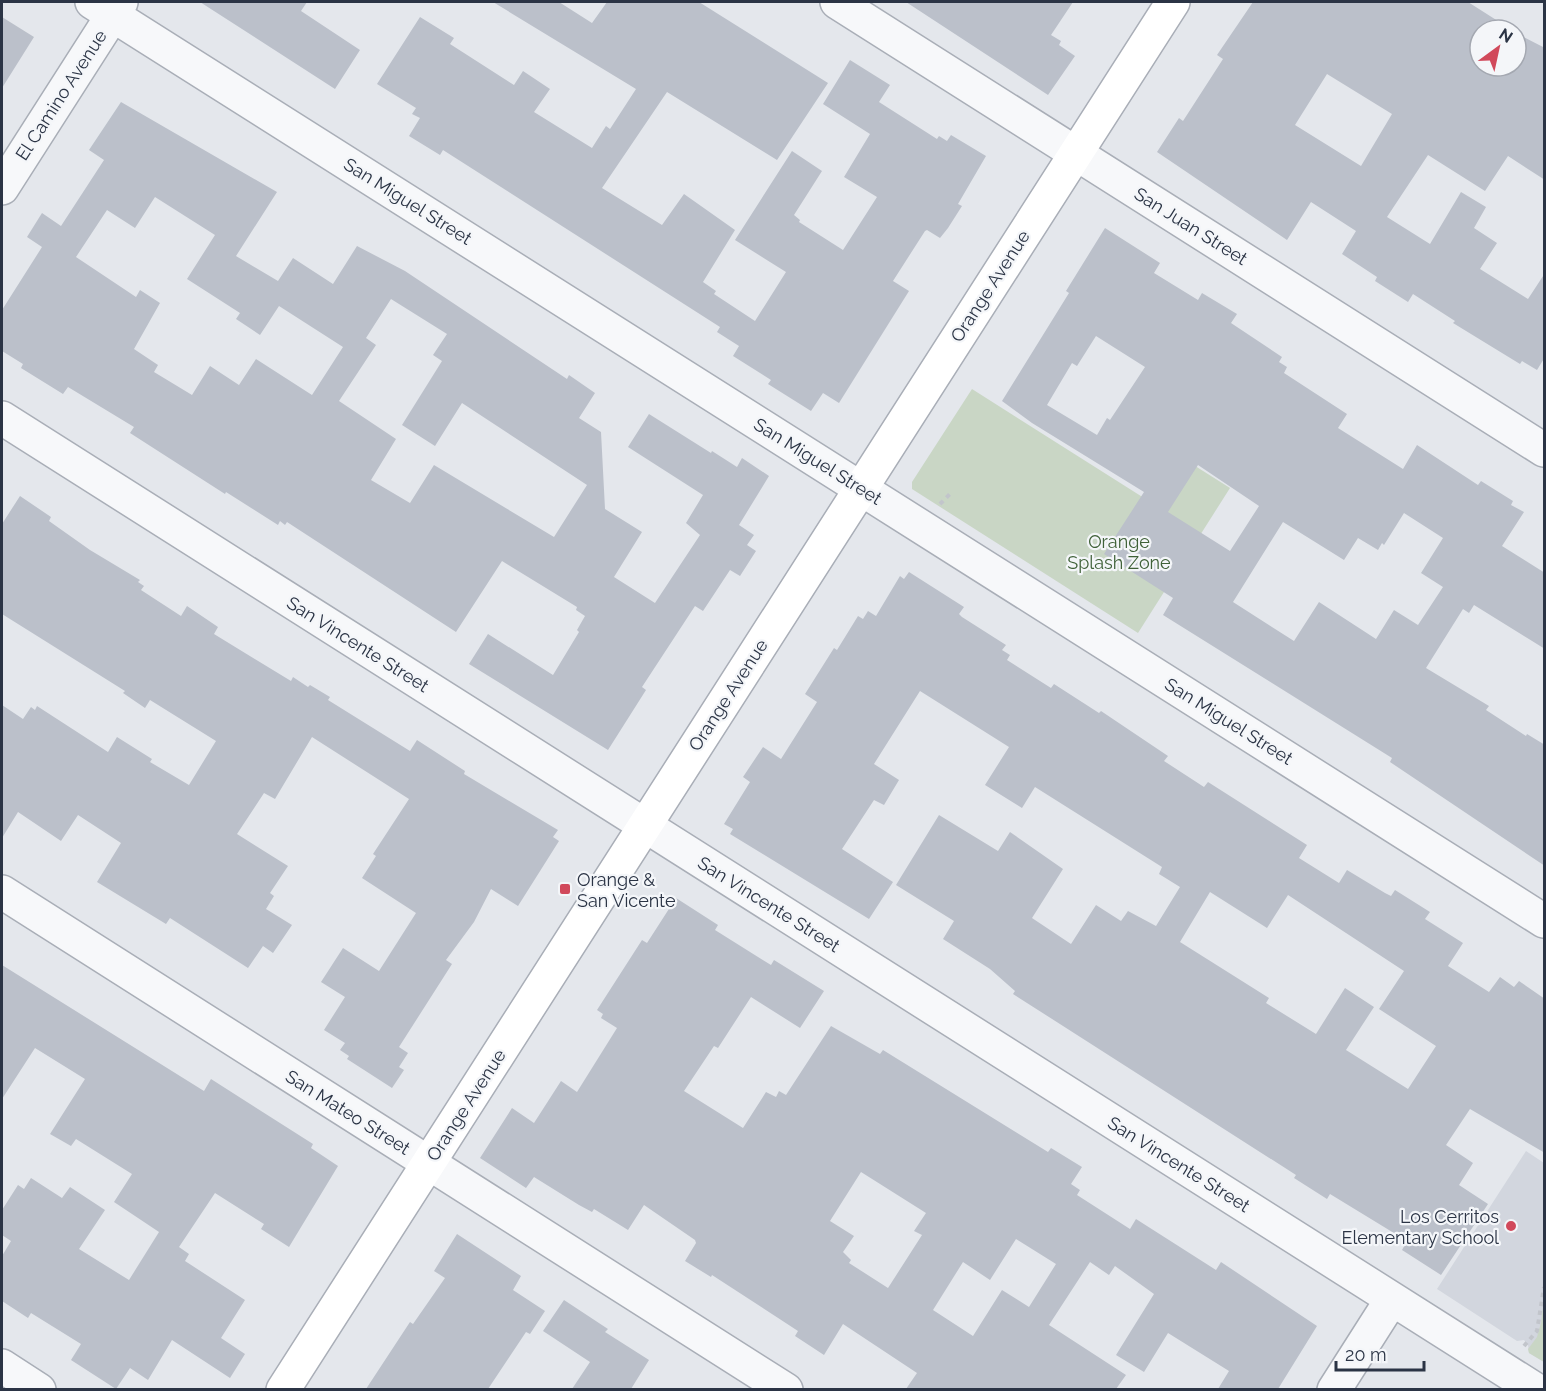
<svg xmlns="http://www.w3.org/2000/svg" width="1546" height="1391" viewBox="0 0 1546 1391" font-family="Raleway,sans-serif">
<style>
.built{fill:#d2d6de}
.green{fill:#c9d6c5}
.building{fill:#bbc0ca;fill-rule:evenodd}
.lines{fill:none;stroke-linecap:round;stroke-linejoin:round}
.street-casing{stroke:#a9aeb7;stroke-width:36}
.secondary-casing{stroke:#a9aeb7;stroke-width:36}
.path{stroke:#c2c5cb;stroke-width:4;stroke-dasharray:4.5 4.5;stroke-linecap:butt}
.street{stroke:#f7f8fa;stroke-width:33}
.secondary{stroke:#fff;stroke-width:33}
.poi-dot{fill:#d1495b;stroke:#f4f6f9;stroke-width:2}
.labels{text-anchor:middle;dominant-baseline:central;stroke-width:4.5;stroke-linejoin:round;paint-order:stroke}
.street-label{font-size:18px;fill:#2b3445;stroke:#f4f6f9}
.park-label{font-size:18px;fill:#3f6138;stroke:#f4f6f9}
.poi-label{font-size:18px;fill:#2b3445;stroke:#f4f6f9;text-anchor:start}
</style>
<rect width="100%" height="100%" fill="#e4e7ec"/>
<!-- built -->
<path class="built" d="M1526,1151l18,12v199l-15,-9 -1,-8 -4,-5 -7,1 -80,-52z"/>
<!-- green -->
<path class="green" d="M972,389l172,109 29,-46 57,36 -92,145 -226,-144v-7z
M1544,1299v63l-15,-9 -1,-4 9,-12 4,-14z"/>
<!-- building -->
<path class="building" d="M200,2h107l-6,9 59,39 -25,39z
M493,2h66l33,21 15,-21h92l129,81 -51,77 -110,-68 -65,96 60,37 22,-31 51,36 -32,52 13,9 -2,3 41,27 31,-49 -51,-32 57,-89 30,20 -28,44 6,5 -1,2 44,28 34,-53 -33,-20 26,-43 -47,-30 27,-44 40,25 -11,17 58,37 2,-3 8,5 4,-6 35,21 -28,48 4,2 -14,22 -8,10 -13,-8 -2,1 -32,50 16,10 -70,112 -16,-10 -12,18 -43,-27 3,-4 -38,-24 6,-10 -22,-14 3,-5 -277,-177 -3,5 -31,-19 11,-18 -8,-4 4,-6 -39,-24 43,-67 34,21 -4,6 64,41 9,-14 27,18 -16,23 58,36 14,-22 4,3 26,-40z
M906,2h167l-22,33 10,6 -2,4 16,11 -27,39z
M1253,2h215l44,28h-32v36h36v-33l29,15v132l-37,-24 -23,35 -57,-36 -41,62 43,27 31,-52 25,15 -12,21 23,15 -17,26 48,30 17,-26v84l-8,13 -15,-9 -2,3 -67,-41 2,-2 -42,-27 -5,8 -33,-21 2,-4 -35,-23 14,-23 -45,-29 -24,38 -130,-88 22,-34 4,3 40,-62 -6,-4zM1327,74l65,40 -31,52 -66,-41z
M2,17l32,20 -32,51z
M121,102l156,90 -41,64 42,25 15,-23 40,26 24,-38 48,25 162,108 2,-4 26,18 -16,25 22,14 4,77 37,23 -28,45 41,26 45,-68 -14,-12 17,-28 -75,-48 21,-33 62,39 1,-2 25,16 5,-9 27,18 -30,49 15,10 -7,10 9,6 -16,25 -10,-6 -27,41 -8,-5 -53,81 4,3 -38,60 -139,-86 19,-30 65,41 26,-43 -2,-2 8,-14 -9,-6 1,-3 -75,-46 -46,71 -169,-110 -2,3 -5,-4 -2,4 -52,-33 -1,2 -95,-61 4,-6 -66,-40 -5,7 -42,-26 2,-4 -21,-13v-41l40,-63 -15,-10 15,-24 19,13 43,-66 -15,-10zM155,197l60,38 -28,44 53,34 -4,6 24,16 19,-29 64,41 -31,48 -56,-36 -17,26 -29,-19 -18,29 -38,-23 4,-7 -24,-16 26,-46 -20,-13 -4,7 -60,-40 31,-47 28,18zM391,299l56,35 -14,21 9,6 -40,64 33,21 27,-43 125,82 -33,52 -120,-72 -24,38 -39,-23 25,-41 -57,-38 37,-56 -10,-7z
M1105,228l55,35 -6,10 44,27 4,-7 35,21 -6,9 51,34 -3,5 8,5 -3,6 63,41 -9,14 65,41 14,-24 61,40 3,-4 32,20 -2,4 13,7 -22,34 43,27v76l-71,-44 -5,8 -6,-4 -37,59 63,38 -3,4 40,26 1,-2 18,11v121l-155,-104 2,-4 -229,-143 10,-17 -69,-44 40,-62 -112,-69 -30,-22 67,-108 -3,-2zM1096,336l49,31 -35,53 -3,-2 -10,17 -50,-30 25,-42 5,3zM1198,465l61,41 -29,45 -62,-39zM1404,513l39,25 -22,35 22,14 -25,38 -24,-15 -18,29 -57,-37 -25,39 -61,-39 50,-80 61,38 14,-22 20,12 4,-7 2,2z
M20,496l31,21 -2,4 41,29 50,30 -2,2 6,4 -3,4 40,26 6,-10 31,21 -4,7 77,47 2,-4 15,10 2,-2 20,12 -2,3 82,51 7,-11 48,31 -1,3 94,56 -5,7 6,4 -41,65 -27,-17 -17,33 -28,38 6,4 -53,83 9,6 -9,14 5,3 -12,18 -45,-29 2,-3 -9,-6 5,-7 -21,-13 21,-33 -24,-15 22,-34 36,23 37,-58 -54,-35 14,-22 -3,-2 36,-55 -97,-62 -37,62 -11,-6 -27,41 51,32 -18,27 4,3 -8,13 26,16 -19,28 -10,-7 -15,22 -78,-50 -4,6 -69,-42 24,-39 -43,-28 -17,26 -43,-29 -16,26v-133l21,14 8,-12 4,3 2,-4 71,46 9,-15 35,22 -2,3 39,23 27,-44 -66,-41 -5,8 -22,-15 2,-2 -123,-77v-90z
M909,572l55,35 -5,7 3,3 44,28 -4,5 8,5 -3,5 44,28 3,-4 45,29 2,-2 67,45 -4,5 40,26 4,-5 99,63 -8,13 40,25 8,-13 38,23 6,3 4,-6 35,22 -5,7 38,24 -15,23 41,26 11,-15 14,10 5,-6 26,18v154l-75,-44 -24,36 27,18 -14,22 29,19 -47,71 -39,-25 5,-9 -77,-47 -3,5 -33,-21 2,-3 -283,-181 2,-3 -25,-22 -47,-30 11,-18 -58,-36 43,-70 59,36 12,-19 53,37 -31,49 39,26 25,-39 25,16 7,-10 28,15 24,-39 -21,-13 3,-7 -127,-80 -13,21 -37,-23 24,-38 -89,-56 -46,73 25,16 -15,25 -10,-5 -32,49 51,33 -24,37 -139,-85 3,-5 -9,-5 26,-42 -7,-5 20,-30 18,12 36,-57 -12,-8 29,-46 3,2 21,-34 5,3 5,-8 8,5 24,-40 4,3zM1210,892l57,36 21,-33 116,76 -25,38 57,37 -28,43 -62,-39 28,-43 -29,-19 -29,46 -50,-31 3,-5 -89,-56z
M676,898l42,27 -3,5 56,35 3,-5 50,31 -24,37 -49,-31 -33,51 -4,-2 -30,45 59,37 23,-36 10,5 3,-6 7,4 45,-69 49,28 3,-4 165,102 3,-4 31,19 -11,17 9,6 -3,5 53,34 6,-10 80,51 5,-8 96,64 -39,63h-60l11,-18 -61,-38 -24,39 -28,-17 38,-61 -39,-28 -6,9 -19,-13 -41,63 77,50 -10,14h-210l11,-16 -74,-49 -19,31 -29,-19 3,-5 -86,-56 -1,2 -26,-16 11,-18 -1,-3 -51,-35 -16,25 -34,-21 -2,3 -13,-7 -45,-28 -8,11 -46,-30 32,-50 22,15 27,-42 16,11 40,-64 -16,-10 2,-4 -6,-4 45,-70 5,3zM861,1172l65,41 -12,18 8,4 -34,53 -39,-25 2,-3 -8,-8 11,-16 -24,-15zM1016,1239l40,25 -27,43 -27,-17 -29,46 -40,-26 30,-48 27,18z
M2,965l202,126 7,-12 102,65 -2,4 27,18 -49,81 -28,-18 3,-5 -49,-31 -36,54 10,7 -4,7 60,39 -24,38 24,16 -15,24 -58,-38 -24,40 -18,-12 -14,21 -45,-29 10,-16 -50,-31 -3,5 -26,-17v-45l9,-15 -9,-6v-25l16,-25 6,4 7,-11 31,20 8,-11 35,23 -26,39 50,31 30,-48 -45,-30 18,-28 -56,-35 -5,7 -21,-12 35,-55 -50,-31 -33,51z
M457,1234l64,42 -8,14 32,21 -15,23 -4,-2 -38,57h-122l44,-67 3,2 32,-46 -11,-7z
M564,1300l44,29 -3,3 44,28 -18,29h-59l18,-27 -47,-31z"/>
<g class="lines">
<!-- street casing -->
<g class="street-casing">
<path id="street" d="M92,2l1452,919
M837,2l707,448
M2,188l119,-186
M2,418l1534,972
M2,892l784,498
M2,1366l37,24
M1334,1390l58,-91"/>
</g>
<!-- secondary casing -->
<g class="secondary-casing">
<path id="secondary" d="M283,1390l890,-1388"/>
</g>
<!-- path -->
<path class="path" d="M940,504l12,-12
M1524,1346l13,-15 7,-44"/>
<!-- street -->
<use href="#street" class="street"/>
<!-- secondary -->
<use href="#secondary" class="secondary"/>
</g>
<!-- markers -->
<g class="poi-dot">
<rect x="559" y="883" width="12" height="12" rx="3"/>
<circle cx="1511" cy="1226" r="6"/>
</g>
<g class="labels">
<!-- street labels -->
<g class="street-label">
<text transform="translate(61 95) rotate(-57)">El Camino Avenue</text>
<text transform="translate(408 201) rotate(32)">San Miguel Street</text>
<text transform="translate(1191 226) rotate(32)">San Juan Street</text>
<text transform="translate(990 286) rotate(-57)">Orange Avenue</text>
<text transform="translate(818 461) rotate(32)">San Miguel Street</text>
<text transform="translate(358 644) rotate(32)">San Vincente Street</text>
<text transform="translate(728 695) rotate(-57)">Orange Avenue</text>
<text transform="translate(1229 721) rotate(32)">San Miguel Street</text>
<text transform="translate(769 904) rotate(32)">San Vincente Street</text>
<text transform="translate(466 1105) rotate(-57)">Orange Avenue</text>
<text transform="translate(348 1112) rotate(32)">San Mateo Street</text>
<text transform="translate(1179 1164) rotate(32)">San Vincente Street</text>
</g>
<!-- park labels -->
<g class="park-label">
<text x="1119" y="541">Orange<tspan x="1119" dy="21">Splash Zone</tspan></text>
</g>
<!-- poi labels -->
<g class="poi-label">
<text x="577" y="879">Orange &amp;<tspan x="577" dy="21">San Vicente</tspan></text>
<text x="1499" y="1216" text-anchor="end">Los Cerritos<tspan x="1499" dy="21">Elementary School</tspan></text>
</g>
</g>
<!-- border -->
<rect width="1546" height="1391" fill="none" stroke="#2b3445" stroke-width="6"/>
<!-- north arrow -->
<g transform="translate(1498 48) rotate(33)"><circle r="28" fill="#f4f6f9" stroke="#a4a8b1" stroke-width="1.5"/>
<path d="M0-4.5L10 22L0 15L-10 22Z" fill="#d1495b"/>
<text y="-9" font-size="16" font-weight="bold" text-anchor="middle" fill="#2b3445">N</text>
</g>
<!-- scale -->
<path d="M1336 1361v9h88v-9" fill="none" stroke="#2b3445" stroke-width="3"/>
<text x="1345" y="1361" font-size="18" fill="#2b3445" stroke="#f4f6f9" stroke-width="4.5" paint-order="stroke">20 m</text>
</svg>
